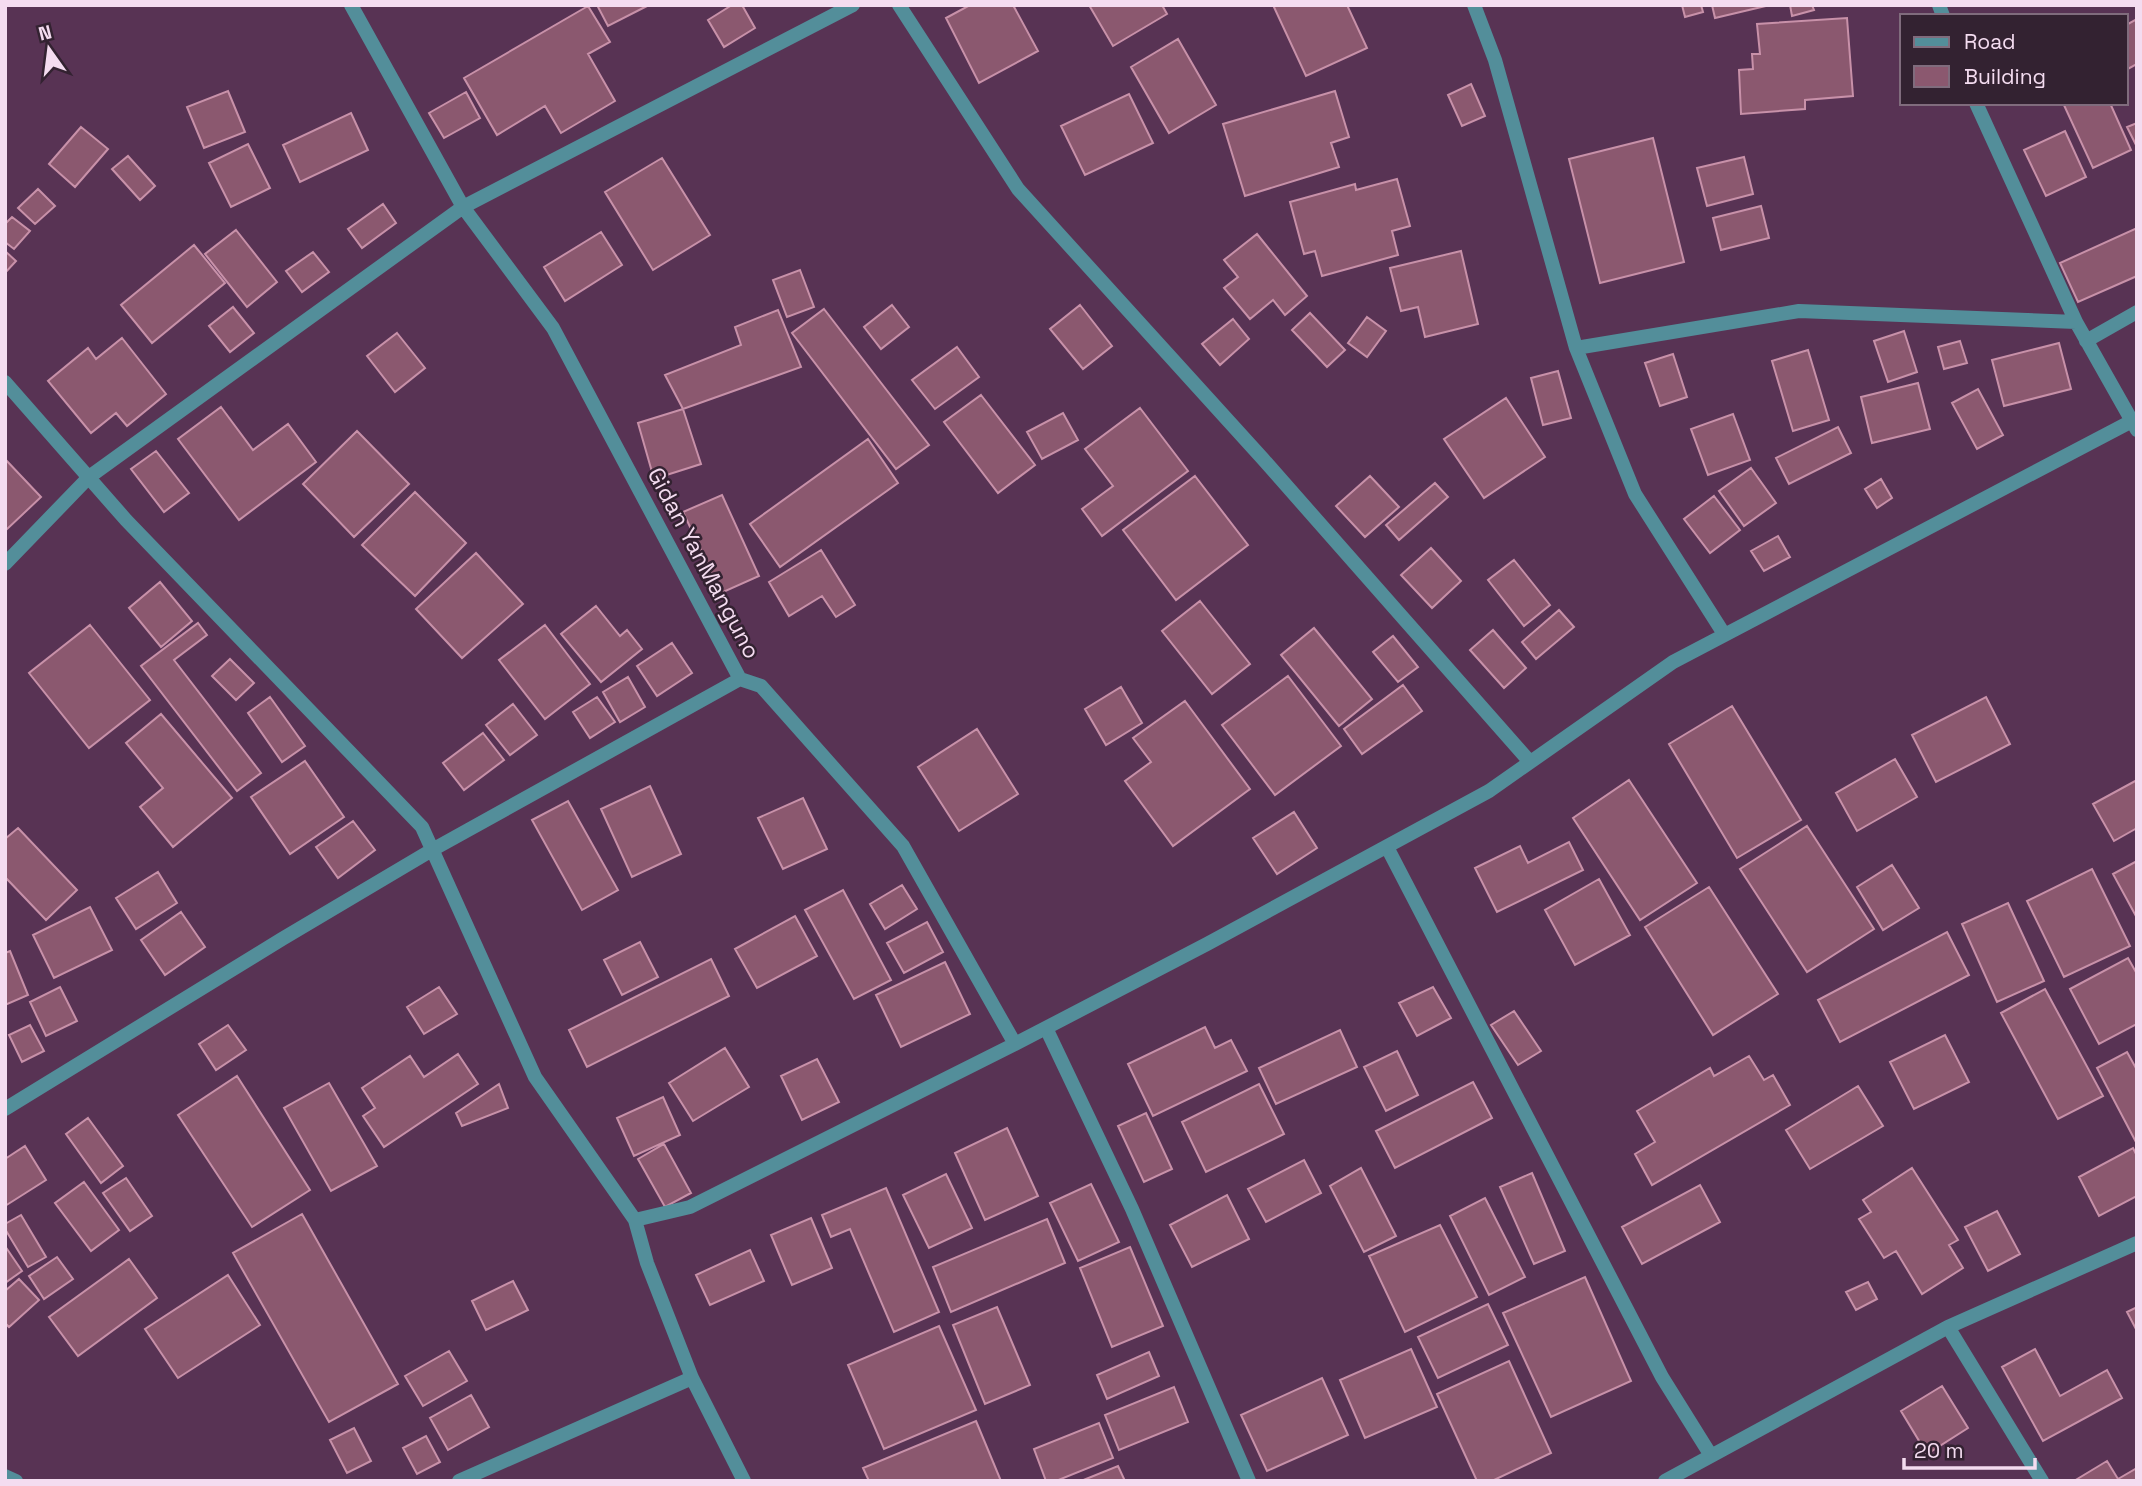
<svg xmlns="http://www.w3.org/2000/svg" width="2142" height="1486" viewBox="0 0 2142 1486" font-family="'Space Grotesk',sans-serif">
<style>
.building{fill:#8b586f;stroke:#c891a9;stroke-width:2}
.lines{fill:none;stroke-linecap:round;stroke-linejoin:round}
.minor{stroke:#538e9a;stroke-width:14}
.labels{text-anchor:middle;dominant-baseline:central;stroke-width:5;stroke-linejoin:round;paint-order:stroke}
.street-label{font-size:23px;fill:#f4dcf0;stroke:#332231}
</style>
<rect width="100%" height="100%" fill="#583354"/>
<!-- building -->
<path class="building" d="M597,5h52l-41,21z
M732,5h10l13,23 -31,19 -16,-27z
M970,5h43l25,46 -59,32 -33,-65z
M1089,5h73l5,9 -54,32z
M1273,5h74l20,43 -61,28z
M1682,5h19l2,7 -18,5z
M1712,5h58l-55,13z
M1790,5h22l2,5 -22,6z
M588,6l22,36 -22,12 27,47 -54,32 -16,-27 -48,29 -33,-57z
M1847,18l6,78 -48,4v9l-64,5 -2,-44 14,-1 -1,-15h8l-3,-30z
M2137,19v45l-11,6v-45z
M1178,39l38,66 -47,28 -38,-66z
M1471,84l14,32 -23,10 -14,-31z
M228,91l17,41 -41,16 -17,-41z
M1335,91l14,46 -18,6 8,24 -94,29 -22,-72z
M466,92l14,26 -36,20 -15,-25z
M1129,94l24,49 -68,32 -24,-49z
M2063,103h47l21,47 -38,18z
M351,113l17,37 -68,32 -17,-37z
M2137,123v24l-10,-20z
M81,127l27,22 -33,38 -26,-23z
M2065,131l21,46 -40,19 -22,-46z
M1653,138l31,124 -84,21 -31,-124z
M248,144l22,44 -39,19 -22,-44z
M128,156l27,30 -15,14 -28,-31z
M1744,157l9,37 -46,12 -10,-38z
M662,158l48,77 -57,35 -48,-78z
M1397,179l13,47 -18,5 6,24 -76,21 -7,-25 -11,3 -14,-52 65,-18 1,6z
M38,189l17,17 -20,18 -17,-16z
M383,204l13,19 -34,25 -14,-19z
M1761,206l8,32 -48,12 -8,-32z
M12,217l18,14 -16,18 -9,-7v-18z
M2137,228v48l-59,26 -18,-39z
M236,230l41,52 -30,25 -42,-53z
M601,232l21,33 -57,36 -21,-34z
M1257,234l50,62 -22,19 -12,-15 -23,19 -26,-31 14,-11 -14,-17z
M194,245l31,38 -73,60 -31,-38z
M5,251l11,10 -11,12z
M1461,251l17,73 -53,13 -7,-30 -17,4 -11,-43z
M313,252l16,20 -27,20 -16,-21z
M800,270l14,37 -27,10 -14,-37z
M892,305l17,22 -28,22 -17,-22z
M1080,305l32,41 -29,23 -33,-40z
M233,307l21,26 -24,19 -21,-26z
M824,309l105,136 -33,24 -104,-136z
M778,310l23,57 -118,42 -18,-34 76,-30 -6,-18z
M1310,313l35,37 -18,17 -35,-37z
M1367,317l19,14 -19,26 -19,-14z
M1233,319l16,20 -29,26 -18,-21z
M1904,331l13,41 -29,10 -14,-41z
M397,333l28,35 -30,24 -28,-36z
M122,338l44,56 -39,32 -11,-13 -25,20 -43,-52 40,-33 8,11z
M1960,341l7,22 -23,6 -6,-22z
M2059,343l12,46 -67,17 -12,-46z
M957,347l22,30 -44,32 -23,-29z
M1808,350l21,70 -36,11 -21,-70z
M1673,354l14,43 -27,9 -15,-43z
M1558,371l13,47 -28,7 -12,-47z
M1918,383l12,46 -58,14 -11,-46z
M1978,389l25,46 -26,14 -25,-46z
M981,395l54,70 -37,28 -54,-71z
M1506,398l39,59 -61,41 -40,-59z
M221,407l32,43 35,-26 28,38 -77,58 -61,-81z
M1140,408l48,63 -86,65 -20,-27 31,-23 -28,-37z
M683,409l18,55 -47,15 -16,-56z
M1063,413l15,27 -36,19 -15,-27z
M1733,414l17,46 -42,15 -17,-46z
M1838,427l13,26 -62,31 -13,-26z
M357,431l52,53 -55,53 -51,-53z
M868,439l30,44 -118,84 -30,-43z
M156,451l33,42 -25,19 -33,-43z
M5,459l36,38 -36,34z
M1751,468l25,35 -32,23 -25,-35z
M1195,476l53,69 -72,55 -53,-70z
M1370,476l29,31 -34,30 -29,-31z
M1881,479l11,19 -15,10 -12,-19z
M1435,483l13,14 -49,43 -13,-15z
M415,492l51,51 -51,53 -53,-51z
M722,495l37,81 -38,17 -38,-81z
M1714,496l26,34 -30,23 -26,-34z
M1778,536l12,21 -26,14 -13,-20z
M1431,548l30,33 -29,27 -31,-33z
M821,550l34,55 -19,12 -14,-21 -33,20 -20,-34z
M476,553l47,51 -61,54 -46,-49z
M1514,560l36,45 -26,21 -36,-46z
M160,582l32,39 -31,26 -32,-39z
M1200,601l50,63 -38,30 -50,-63z
M596,606l24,30 7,-6 15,19 -41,33 -40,-48z
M1559,610l15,17 -38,32 -14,-17z
M198,623l9,12 -33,25 87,113 -24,18 -96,-125z
M90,625l60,75 -61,48 -60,-75z
M545,625l45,59 -45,35 -46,-59z
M1314,628l58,71 -33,27 -58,-71z
M1493,630l33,38 -22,20 -34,-38z
M1393,636l25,31 -20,15 -25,-30z
M672,643l20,30 -35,23 -20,-30z
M230,659l24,24 -18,17 -24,-24z
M1288,676l53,70 -66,49 -53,-70z
M628,677l17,30 -25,15 -17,-30z
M1403,685l19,26 -60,43 -18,-25z
M1121,687l21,36 -36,22 -21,-36z
M270,697l35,49 -23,16 -34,-49z
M597,697l18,25 -25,16 -17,-26z
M1986,697l24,47 -74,38 -24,-47z
M1185,701l65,88 -77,57 -48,-65 26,-19 -18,-24z
M513,704l24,31 -27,20 -24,-30z
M1732,706l69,114 -64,38 -68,-114z
M161,714l71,84 -59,49 -33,-40 23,-19 -37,-45z
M977,729l41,65 -59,37 -41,-64z
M483,733l21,27 -40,30 -21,-27z
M1895,759l22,38 -60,34 -21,-38z
M305,761l39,56 -54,37 -39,-57z
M1629,780l68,103 -57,37 -67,-102z
M2137,780v48l-23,13 -21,-37z
M650,786l31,68 -49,23 -31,-68z
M803,798l24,51 -44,20 -25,-51z
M568,801l50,89 -36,20 -50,-90z
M1294,812l23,36 -40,26 -24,-36z
M353,821l22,29 -37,28 -22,-31z
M1807,826l67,103 -67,43 -67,-103z
M18,828l59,62 -31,30 -41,-43v-38z
M1569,842l14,28 -86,42 -22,-44 45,-22 8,17z
M2137,861v57l-24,-44z
M1892,865l27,43 -36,22 -26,-43z
M2092,869l38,77 -66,31 -37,-76z
M158,872l19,31 -41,26 -20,-31z
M1599,879l31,56 -55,30 -30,-55z
M902,885l15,24 -32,20 -15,-25z
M1709,887l69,107 -65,41 -68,-108z
M843,890l48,90 -37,19 -49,-89z
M2008,903l36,78 -47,21 -35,-78z
M90,907l22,43 -58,28 -21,-43z
M181,912l24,35 -40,28 -24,-35z
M795,916l22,40 -60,32 -22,-39z
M927,922l16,30 -39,21 -17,-30z
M1947,932l22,43 -129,67 -22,-42z
M640,942l18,35 -36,18 -18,-35z
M10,951l18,44 -23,10v-52z
M2128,958l9,16v50l-38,20 -29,-55z
M711,959l18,37 -142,71 -18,-37z
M945,962l25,52 -69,33 -25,-52z
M60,987l17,34 -31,15 -16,-34z
M439,987l18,27 -33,20 -17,-27z
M1433,987l18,31 -34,18 -18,-33z
M2045,989l58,107 -45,23 -57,-106z
M1514,1011l27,40 -23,14 -27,-40z
M30,1025l14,26 -22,11 -13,-27z
M228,1025l18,25 -30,20 -17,-26z
M1205,1027l10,21 16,-8 16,31 -94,45 -25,-52z
M1340,1030l17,37 -81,37 -17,-36z
M1945,1035l24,47 -55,27 -24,-47z
M725,1048l24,39 -56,34 -24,-38z
M1397,1051l21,44 -32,16 -22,-44z
M2127,1052l10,18v74l-40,-76z
M458,1054l20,30 -94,63 -21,-31 12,-8 -13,-20 48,-32 14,21z
M1749,1056l15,24 9,-5 17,30 -138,80 -17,-31 20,-12 -18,-31 73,-43 4,8z
M817,1059l22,43 -37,18 -21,-44z
M237,1076l73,114 -58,37 -74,-112z
M1473,1082l19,36 -97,50 -19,-37z
M329,1083l48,83 -46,25 -47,-83z
M499,1084l9,24 -46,18 -6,-13z
M1259,1084l25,50 -78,38 -24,-50z
M1858,1086l25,40 -73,43 -24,-39z
M663,1097l17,38 -46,21 -17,-38z
M1146,1113l26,56 -28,13 -26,-56z
M88,1118l35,48 -22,17 -35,-49z
M1007,1128l31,68 -53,24 -30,-67z
M664,1144l27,49 -26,14 -27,-48z
M25,1146l21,34 -41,26v-47z
M2133,1148l4,8v40l-38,20 -20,-39z
M1304,1160l17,33 -55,29 -18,-33z
M1361,1168l35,68 -32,16 -34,-66z
M1912,1168l46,72 -9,5 14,23 -41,26 -26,-43 -12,7 -25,-39 12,-7 -8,-12z
M1532,1173l33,78 -31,13 -34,-77z
M946,1174l26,54 -43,20 -26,-53z
M126,1178l26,38 -22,15 -27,-38z
M84,1182l35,48 -28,21 -36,-48z
M1091,1184l28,58 -41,19 -28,-58z
M1700,1185l20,37 -78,42 -20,-37z
M886,1188l53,124 -45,20 -44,-103 -19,8 -9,-22z
M1227,1195l22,44 -57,28 -22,-42z
M1485,1198l40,79 -36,18 -39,-79z
M1997,1211l23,43 -32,17 -23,-44z
M302,1214l96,170 -69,38 -96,-169z
M21,1215l25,42 -18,10 -23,-38v-5z
M811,1218l21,50 -40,17 -21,-50z
M1047,1219l18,44 -114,49 -18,-45z
M1440,1225l37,72 -72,35 -36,-76z
M5,1246l17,25 -17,12z
M1130,1247l33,79 -51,21 -32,-79z
M750,1250l14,31 -54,24 -14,-30z
M57,1257l16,22 -29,20 -15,-23z
M129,1259l28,39 -79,58 -29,-39z
M228,1275l32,50 -82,53 -33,-49z
M1585,1277l46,104 -80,36 -48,-104z
M19,1279l20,21 -30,27 -4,-4v-32z
M513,1281l15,29 -42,20 -14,-29z
M1868,1282l9,17 -21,11 -10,-18z
M1488,1304l20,41 -70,33 -20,-41z
M997,1307l33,78 -45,19 -32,-79z
M2137,1307v24l-10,-19z
M939,1326l37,84 -92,39 -36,-84z
M1411,1349l26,58 -72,31 -25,-58z
M2035,1349l25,47 47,-26 15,28 -79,43 -41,-74z
M449,1351l18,30 -44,25 -18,-30z
M1149,1352l10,24 -52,23 -10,-24z
M1509,1361l42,92 -59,28h-15l-40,-87z
M1322,1378l26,57 -81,36 -26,-56z
M1942,1386l26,42 -41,26 -26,-43z
M1174,1387l14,35 -69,28 -14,-35z
M471,1395l18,32 -41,23 -18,-32z
M976,1421l25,60h-132l-6,-13z
M1099,1423l14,35 -57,23h-10l-12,-32z
M354,1428l17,33 -24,12 -17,-33z
M426,1436l14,26 -23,12 -14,-26z
M2107,1461l11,18 19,-11v13h-63z
M1118,1466l7,15h-44z"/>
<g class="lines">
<!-- minor -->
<path class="minor" d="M899,5l119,184 245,270 267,303
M1474,5l21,55 81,288 59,146 89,140
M1939,5l4,11
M1976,103l100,219 61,108
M2086,341l51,-29
M1576,348l223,-37 277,11
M5,382l121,138 296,307 113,250 100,143
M5,564l84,-87 374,-270 390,-202
M740,679l21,7 142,160 112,198
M1387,847l275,530 48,77
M1046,1028l86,181 117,272
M5,1109l277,-170 150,-89 308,-171 -187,-351 -90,-121 -112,-202
M1948,1327l94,154
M5,1476l11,5
M459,1481l233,-103
M744,1481l-52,-103 -45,-115 -12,-43 55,-13 325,-163 192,-100 282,-153 184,-129 459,-241
M1665,1481l283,-154 189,-84"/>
</g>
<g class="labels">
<!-- street labels -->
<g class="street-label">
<text transform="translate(704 563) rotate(62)">Gidan YanManguno</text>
</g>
</g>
<!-- border -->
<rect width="2142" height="1486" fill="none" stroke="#f4dcf0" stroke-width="14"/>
<!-- legend -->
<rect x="1900" y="14" width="228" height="91" fill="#332231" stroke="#806c7d" stroke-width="2"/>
<rect x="1914" y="37" width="35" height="10" fill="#538e9a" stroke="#806c7d" stroke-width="2"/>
<text x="1964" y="49" font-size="21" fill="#f4dcf0">Road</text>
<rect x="1914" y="66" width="35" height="21" fill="#8b586f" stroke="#806c7d" stroke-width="2"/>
<text x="1964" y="84" font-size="21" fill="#f4dcf0">Building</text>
<!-- north arrow -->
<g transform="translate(49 49) rotate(346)" stroke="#332231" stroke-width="5" paint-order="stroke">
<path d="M0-5L12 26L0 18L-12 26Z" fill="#f4dcf0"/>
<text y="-10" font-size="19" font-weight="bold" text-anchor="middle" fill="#f4dcf0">N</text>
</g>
<!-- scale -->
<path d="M1904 1458v10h131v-10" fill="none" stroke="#f4dcf0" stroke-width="3.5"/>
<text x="1914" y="1458" font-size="21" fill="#f4dcf0" stroke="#332231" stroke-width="5" paint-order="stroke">20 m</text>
</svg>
